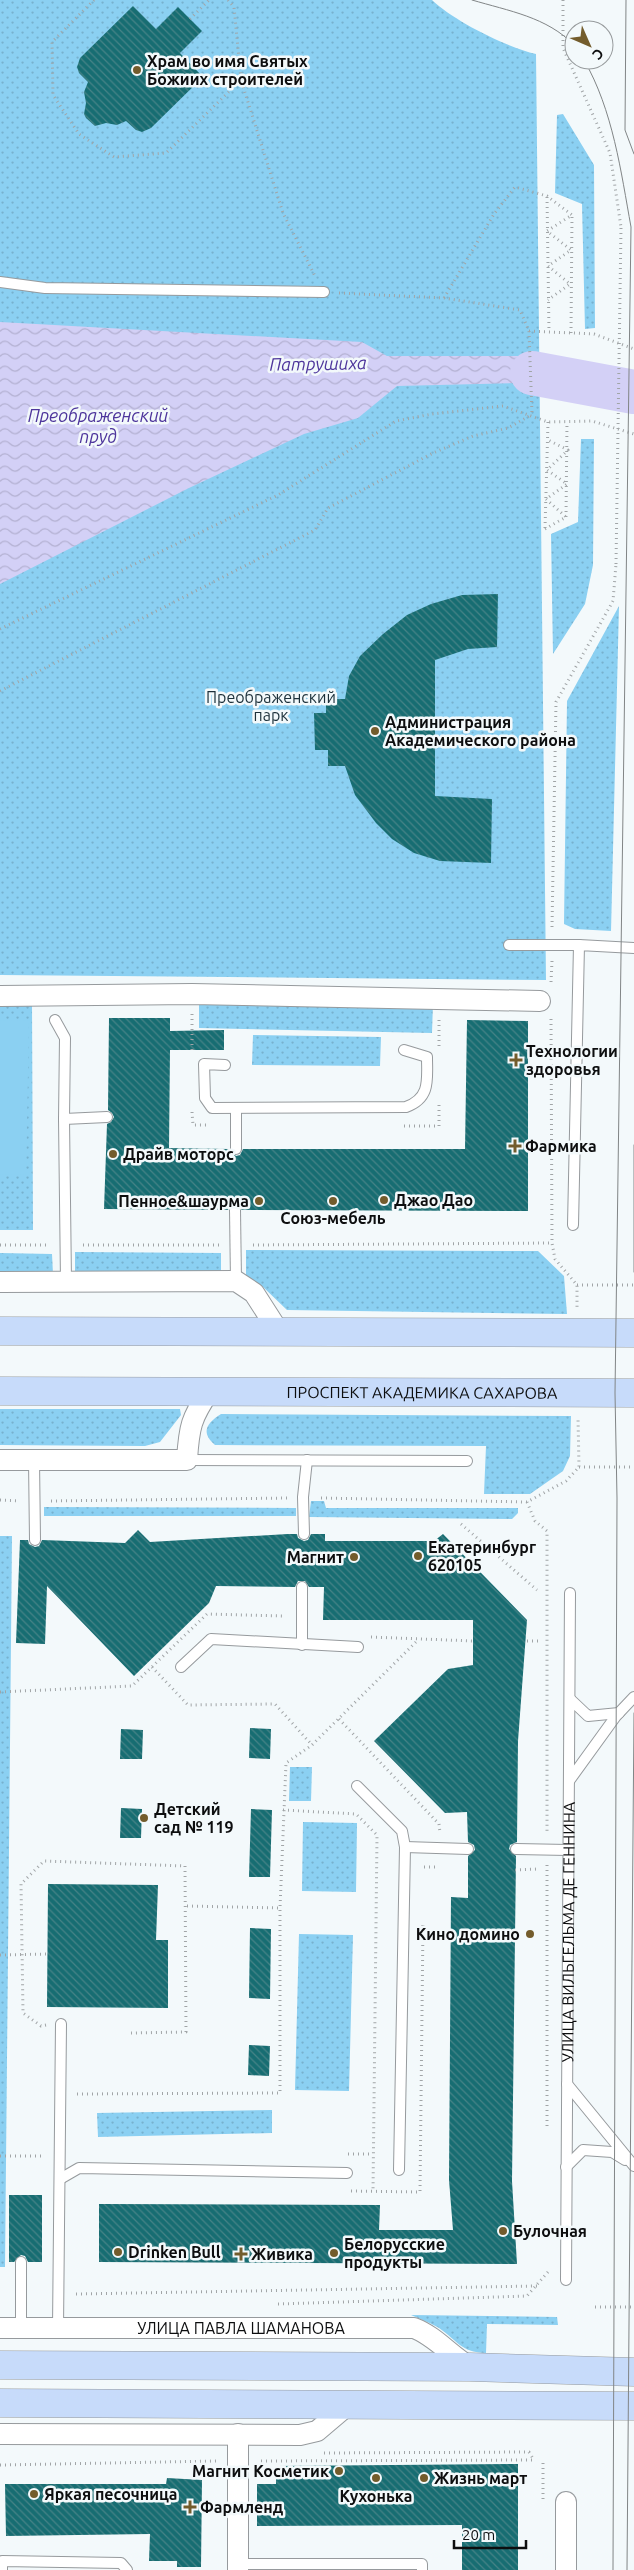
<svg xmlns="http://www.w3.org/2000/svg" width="634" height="2570" viewBox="0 0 634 2570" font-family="Ubuntu,sans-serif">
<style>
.grass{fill:url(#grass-dots)}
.pitch{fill:#8bd0f2}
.water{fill:url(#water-waves)}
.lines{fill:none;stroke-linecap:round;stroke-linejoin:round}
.river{stroke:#d3d0f6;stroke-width:44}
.building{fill:url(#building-back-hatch)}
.lane-casing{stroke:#969a9d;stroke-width:12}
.street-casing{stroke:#969a9d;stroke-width:22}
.secondary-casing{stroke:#969a9d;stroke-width:29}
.path{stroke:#a1a5a7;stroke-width:3;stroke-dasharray:1 4;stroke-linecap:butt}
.lane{stroke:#fff;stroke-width:10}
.street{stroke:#fff;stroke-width:20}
.secondary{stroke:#c7dbfa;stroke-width:28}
.tram{stroke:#818586;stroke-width:1}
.path-bridge{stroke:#a1a5a7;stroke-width:3;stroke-dasharray:1 4;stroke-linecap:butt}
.poi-dot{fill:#735c2c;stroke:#f3f9fb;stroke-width:2}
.labels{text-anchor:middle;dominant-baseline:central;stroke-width:5;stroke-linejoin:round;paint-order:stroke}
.poi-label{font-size:16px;font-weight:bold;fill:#0d0e0f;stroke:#f3f9fb;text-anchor:start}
.park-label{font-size:16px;fill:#1d313b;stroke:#f3f9fb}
.street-label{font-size:16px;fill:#0d0e0f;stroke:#f3f9fb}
.water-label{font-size:18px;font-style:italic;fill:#4e369c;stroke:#f3f9fb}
</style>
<defs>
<pattern id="grass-dots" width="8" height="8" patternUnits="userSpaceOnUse" patternTransform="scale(1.25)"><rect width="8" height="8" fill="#8bd0f2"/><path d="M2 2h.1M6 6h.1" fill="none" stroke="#77b1ce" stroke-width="1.8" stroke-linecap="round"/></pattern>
<pattern id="water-waves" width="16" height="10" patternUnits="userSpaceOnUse" patternTransform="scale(1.25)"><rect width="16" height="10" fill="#d3d0f6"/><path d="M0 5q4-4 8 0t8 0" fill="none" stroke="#b4b1d2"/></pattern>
<pattern id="building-back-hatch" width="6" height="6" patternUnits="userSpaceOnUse" patternTransform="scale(1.25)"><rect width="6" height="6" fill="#176d72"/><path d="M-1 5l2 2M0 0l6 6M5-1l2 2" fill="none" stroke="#478387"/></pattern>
</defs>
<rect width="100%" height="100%" fill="#f3f9fb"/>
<!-- grass -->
<path class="grass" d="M0,0h432c22,21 74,47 104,54l10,926 -546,-5z
M563,114l31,51 1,163 -10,1 -3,-125 -27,-11 2,-78z
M581,439h13l-1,126 -8,39 -32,50 -2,-120 27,-12z
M619,606l-8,325 -36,-2 -11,-5 3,-223z
M0,1001l32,1 1,228h-33z
M199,1002l234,1 -1,30 -233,-5z
M253,1035l128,2 -1,29 -128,-1z
M246,1250l292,1 26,25 3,38 -280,-4 -25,-24 -16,-7z
M75,1252l146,1v20l-146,1z
M0,1253l52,1 1,20 -53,-1z
M0,1409h180l1,6 -21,27 -15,4 -145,-1z
M221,1414l350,2 -1,40 -7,15 -33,23h-46l2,-48 -271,-1c-15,-13 -8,-22 6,-31z
M311,1501h13l2,7h192v5l-6,6 -203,-2z
M44,1507l252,1v8h-252z
M0,1536h12l-7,731h-5z
M290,1767h22l-1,34h-22z
M303,1822l54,1 -1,69 -54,-1z
M299,1934l54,1 -4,156 -54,-1z
M272,2110v23l-174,4 -1,-24z
M411,2315l146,2 1,8 -71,-1 -1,29c-26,-1 -28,-12 -47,-25 -8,-5 -19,-9 -28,-13z"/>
<!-- pitch -->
<path class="pitch" d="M0,1020l29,1 -3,153 -26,1z"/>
<!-- water -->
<path class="water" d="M0,322l362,20 25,14h132l73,7v34l-74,-14 -121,3 -39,32 -54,16 -115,54 -189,96z"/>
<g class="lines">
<!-- river -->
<path class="river" d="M532,373l102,19"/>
</g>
<!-- building -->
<path class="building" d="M133,6l23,23 22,-22 24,24 -22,22 23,24 -52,51 -9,4 -6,-2 -10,-9 -9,4 -11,-2 -11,3 -9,-8 -2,-4 2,-11 -2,-11 4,-10 -9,-9 -2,-6 3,-9z
M498,594l-1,53 -29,2 -33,11v136l57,3 -1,64 -51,-2 -26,-8 -22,-14 -16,-16 -21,-28 -10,-29h-17v-16h-13l-1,-37h12v-14h19l4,-23 11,-20 23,-22 24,-19 24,-11 31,-9z
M109,1018h61v13l54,-1v20h-54l-1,98 60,1 7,7 4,-1 3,-6h222l2,-129 61,1v190l-286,-1 -7,-7 -4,1 -3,6 -124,-1 3,-85 4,-2 3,-5 -2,-4 -4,-3z
M138,1530l12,12 138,-8h9l1,4 6,3 4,-1 3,-6h14v7h109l9,-7 84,86 -9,121 -1,101 -7,3 -1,4 7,7 -4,325 5,83 -418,-2v-58l281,1 -1,25h74l-4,-50 2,-283 17,1v-42l7,-6 -1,-5 -6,-3 -1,-30 -22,1 -71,-72 74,-72 25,-4v-45h-150l1,-33h-15l-4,-6h-7l-3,6 -79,-1 -7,17 -75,73 -87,-90 -2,58 -29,-1 4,-103h8l1,4 6,3 4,-1 3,-6 83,3z
M250,1728l21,1 -1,30 -21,-1z
M121,1729l22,1 -1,29h-22z
M121,1808l21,1 -1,29h-21z
M251,1809l21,1 -2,67h-21z
M48,1884l110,1 -2,55h12v68l-121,-1z
M250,1928l21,1 -1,70 -21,-1z
M249,2045l21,1 -1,30 -21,-1z
M9,2195h33v67h-14l-3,-6 -4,-1 -7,7h-5z
M518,2464v106h-56v-45l-205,1v-42h19v-18z
M167,2478l35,2 -1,87h-24v-6h-28l1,-27 -144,2 -1,-52h161z"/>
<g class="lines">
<!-- lane casing -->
<g class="lane-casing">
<g id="lane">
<path d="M0,282l45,6 279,4"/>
<path d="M509,945h70"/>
<path d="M55,1020l10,18 -1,81 2,163"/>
<path d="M225,1065l-21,-1 1,34 7,10 194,-1c25,-9 21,-28 21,-50l-23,-7"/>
<path d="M236,1108v41"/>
<path d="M64,1119l43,-2"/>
<path d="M235,1210l1,71"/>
<path d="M573,1225l6,-280 55,3"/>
<path d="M34,1460l1,80"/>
<path d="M187,1460l280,1"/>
<path d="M304,1534l-1,-37 4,-37"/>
<path d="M302,1587v58"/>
<path d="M181,1667l30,-28 147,8"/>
<path d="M570,1699l18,17 31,-3"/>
<path d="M569,1781l47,-65 18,-19"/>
<path d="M357,1786l45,45 3,16 -6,323"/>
<path d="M405,1847l63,2"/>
<path d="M516,1849l52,1"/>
<path d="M567,2084l67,82"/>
<path d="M566,2167l17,-17 29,2 13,8"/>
<path d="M60,2179l19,-11 268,5"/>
<path d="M21,2262v66"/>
<path id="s1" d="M566,2280l4,-687"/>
<path d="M58,2328l3,-304"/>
<path d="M238,2564h184v6"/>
<path d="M2,2570v-9l119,2 6,7"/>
</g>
</g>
<!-- street casing -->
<g class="street-casing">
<g id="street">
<path d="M0,996l192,-2 348,7"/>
<path d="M0,1282l236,-1 18,12 25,39"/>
<path d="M0,1460h187c2,-33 4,-42 23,-70"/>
<path id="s2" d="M0,2328h414c21,8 36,27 56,39"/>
<path d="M0,2434l300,1 17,-4 33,-28"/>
<path d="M238,2570v-136"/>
<path d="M566,2570v-68"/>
</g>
</g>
<!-- secondary casing -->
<g class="secondary-casing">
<g id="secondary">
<path d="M0,1331l634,2"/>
<path id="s3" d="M0,1391l634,2"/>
<path d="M0,2365l470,2 164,5"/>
<path d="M0,2403l634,3"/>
</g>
</g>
<!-- path -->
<path class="path" d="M94,0l-42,42 1,53 26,39 35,23 52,-4 75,-73
M228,0l6,7 7,73 42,133 32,63
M563,0v48l47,105 11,74
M190,19l19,-19
M547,197l2,135
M339,293l105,5 76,12 9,21 3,84
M444,298l50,-84 21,-27 32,9 25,19 -25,16 24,19 -23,16 22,18 -22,16
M529,331l65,3 40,15
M571,333l1,-118
M566,517l1,-95
M545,528l3,-106
M545,529l21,-12 -20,-18 21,-15 -20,-14 21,-20 -20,-10
M0,629l278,-134 118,-74 36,-7 71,-8 45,16 44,-1 42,13
M0,691l315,-161 13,-22 105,-55 40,-17 35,-8 23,-13
M552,927l4,-225 57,-101 3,-37
M551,982l1,-21
M192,1014v39
M551,1019l1,224 3,16 22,26v22
M439,1020v26
M192,1112l1,13h15
M404,1126h35v-24
M0,1245h49
M83,1245h136
M253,1245l299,-2
M577,1285h57
M579,1467h55
M321,1498l206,4 39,-21 13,-14 -1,-49
M0,1500l19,1
M51,1501l236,-3
M527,1502l8,19 12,10v303
M461,1524l76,66
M371,1637l102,4
M527,1641h11
M152,1667l36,38 87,-1 37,41
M0,1692l132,-6 75,-72 77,2
M339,1719l100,105 1,9
M283,1810l73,4 21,21 -4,357
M547,1865v264
M424,1867h12
M515,1870l23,-1
M187,1906l93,2
M0,1955l48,-1
M46,2025l-5,1 -18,-13 -2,-129 23,-23 141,5 1,166 -55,1
M77,2094l203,-1v-185l6,-145 26,-18 106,-105
M348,2154h24
M0,2156h44
M351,2191l69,1 3,-270
M76,2294l461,-8
M278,2304l249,-8 21,-24
M595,2307h39
M324,2453l205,-1 5,8
M261,2461l273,-1
M0,2465l217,-4
M543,2499v-39"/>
<!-- lane -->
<use href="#lane" class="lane"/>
<!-- street -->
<use href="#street" class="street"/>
<!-- secondary -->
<use href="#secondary" class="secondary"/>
<!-- tram -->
<path class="tram" d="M472,0c37,11 75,17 102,45
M626,0l-1,130 9,24
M584,60c29,50 37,112 47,167l-16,1166 2,105 -4,1072
M634,1145v127
M627,2570l7,-857"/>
<!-- path-bridge -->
<path class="path-bridge" d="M616,564l5,-337"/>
</g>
<!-- markers -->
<g class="poi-dot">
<circle cx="137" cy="70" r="5"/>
<circle cx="375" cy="731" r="5"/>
<path d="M513.5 1052.5h5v5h5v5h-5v5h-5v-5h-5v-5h5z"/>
<path d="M512.5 1138.5h5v5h5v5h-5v5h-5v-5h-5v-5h5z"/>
<circle cx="113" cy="1154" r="5"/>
<circle cx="384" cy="1200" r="5"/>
<circle cx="259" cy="1201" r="5"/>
<circle cx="333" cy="1201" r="5"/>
<circle cx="418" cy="1556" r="5"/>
<circle cx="354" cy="1557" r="5"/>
<circle cx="144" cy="1818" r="5"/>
<circle cx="530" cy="1934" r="5"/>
<circle cx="503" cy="2231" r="5"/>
<circle cx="118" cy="2252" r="5"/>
<circle cx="334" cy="2253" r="5"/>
<path d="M238.5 2246.5h5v5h5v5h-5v5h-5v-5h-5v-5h5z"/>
<circle cx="339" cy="2471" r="5"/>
<circle cx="376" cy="2478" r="5"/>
<circle cx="424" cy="2478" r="5"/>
<circle cx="34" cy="2494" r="5"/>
<path d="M187.5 2499.5h5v5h5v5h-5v5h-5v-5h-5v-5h5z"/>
</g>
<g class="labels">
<!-- poi labels -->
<g class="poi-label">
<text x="147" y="61">Храм во имя Святых<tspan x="147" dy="18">Божиих строителей</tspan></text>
<text x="385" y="722">Администрация<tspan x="385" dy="18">Академического района</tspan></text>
<text x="526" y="1051">Технологии<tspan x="526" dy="18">здоровья</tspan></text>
<text x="525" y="1146">Фармика</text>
<text x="123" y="1154">Драйв моторс</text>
<text x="394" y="1200">Джао Дао</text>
<text x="249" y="1201" text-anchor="end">Пенное&amp;шаурма</text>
<text x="333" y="1218" text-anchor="middle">Союз-мебель</text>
<text x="428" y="1547">Екатеринбург<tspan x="428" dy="18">620105</tspan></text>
<text x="344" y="1557" text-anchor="end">Магнит</text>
<text x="154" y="1809">Детский<tspan x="154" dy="18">сад № 119</tspan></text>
<text x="520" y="1934" text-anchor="end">Кино домино</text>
<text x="513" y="2231">Булочная</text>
<text x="344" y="2244">Белорусские<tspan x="344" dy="18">продукты</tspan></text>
<text x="128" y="2252">Drinken Bull</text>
<text x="251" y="2254">Живика</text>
<text x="329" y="2471" text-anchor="end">Магнит Косметик</text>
<text x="434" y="2478">Жизнь март</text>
<text x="44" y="2494">Яркая песочница</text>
<text x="376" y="2496" text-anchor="middle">Кухонька</text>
<text x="200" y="2507">Фармленд</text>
</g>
<!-- park labels -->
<g class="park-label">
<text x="271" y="697">Преображенский<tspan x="271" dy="18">парк</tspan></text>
</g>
<!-- street labels -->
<g class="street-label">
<text stroke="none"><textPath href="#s3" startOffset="422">ПРОСПЕКТ АКАДЕМИКА САХАРОВА</textPath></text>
<text stroke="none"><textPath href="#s1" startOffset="348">УЛИЦА ВИЛЬГЕЛЬМА ДЕ ГЕННИНА</textPath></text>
<text stroke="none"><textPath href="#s2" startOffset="241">УЛИЦА ПАВЛА ШАМАНОВА</textPath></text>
</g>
<!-- water labels -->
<g class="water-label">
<text transform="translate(318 363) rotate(-1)">Патрушиха</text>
<text x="98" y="415">Преображенский<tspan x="98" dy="21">пруд</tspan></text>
</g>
</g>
<!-- north arrow -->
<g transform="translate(589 45) rotate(135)"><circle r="24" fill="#f3f9fb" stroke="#979b9d"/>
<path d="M0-4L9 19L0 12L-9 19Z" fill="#735c2c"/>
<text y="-8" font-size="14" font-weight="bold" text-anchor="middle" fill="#0d0e0f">С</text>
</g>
<!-- scale -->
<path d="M454 2540v8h72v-8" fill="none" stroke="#0d0e0f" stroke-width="2.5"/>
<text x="462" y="2540" font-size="15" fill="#0d0e0f" stroke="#f3f9fb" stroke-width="4" paint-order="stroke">20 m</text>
</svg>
